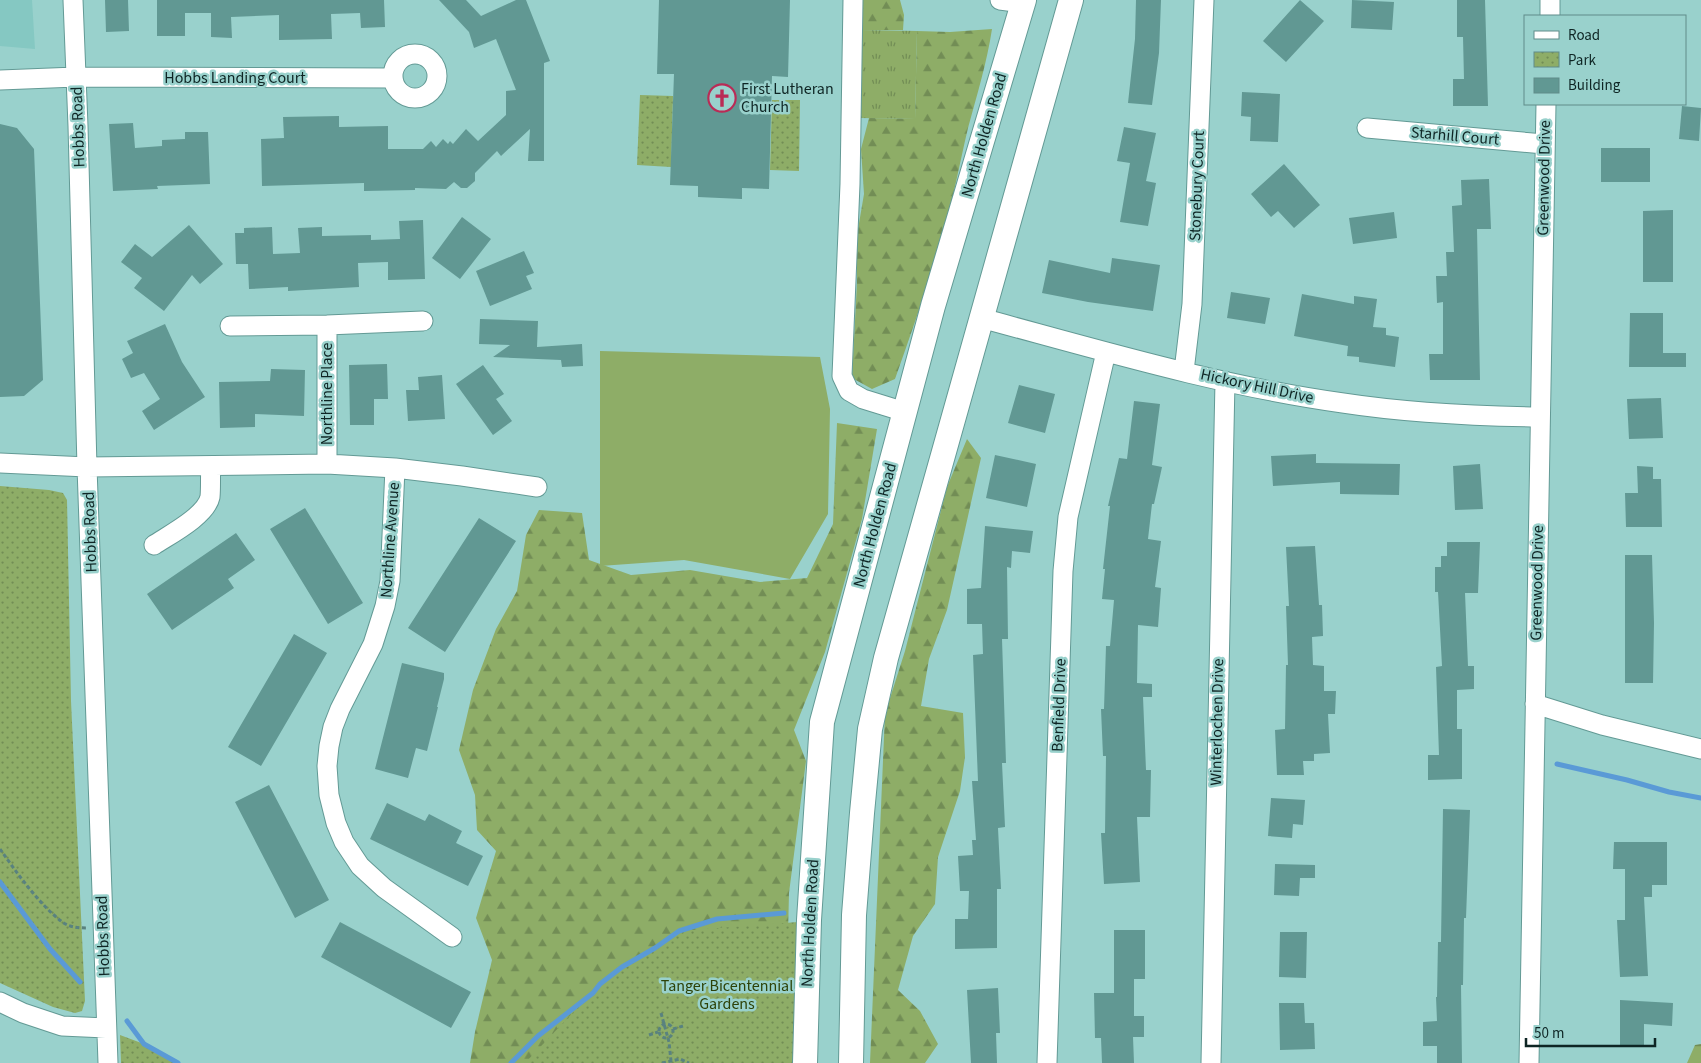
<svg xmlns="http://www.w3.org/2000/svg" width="1701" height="1063" viewBox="0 0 1701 1063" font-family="'Source Sans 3',sans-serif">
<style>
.built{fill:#85c8c2}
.grass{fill:url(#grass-tufts)}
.forest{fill:url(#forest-firs)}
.park{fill:url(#park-dots)}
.garden{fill:#8ead67}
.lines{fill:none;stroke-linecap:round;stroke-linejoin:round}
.stream{stroke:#5a9ad6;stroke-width:5}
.building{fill:#619893}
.minor-casing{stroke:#639a95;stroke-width:21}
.major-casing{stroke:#639a95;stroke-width:26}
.path{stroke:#59827f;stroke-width:3;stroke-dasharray:4 2.5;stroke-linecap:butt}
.minor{stroke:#fff;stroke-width:19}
.major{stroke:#fff;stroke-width:24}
.labels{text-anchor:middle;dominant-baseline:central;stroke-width:5;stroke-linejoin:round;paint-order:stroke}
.street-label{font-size:16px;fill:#0e2524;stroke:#99d1cc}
.poi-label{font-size:16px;fill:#0e2524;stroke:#99d1cc;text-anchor:start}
.park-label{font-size:16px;fill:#2d4208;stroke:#99d1cc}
</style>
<defs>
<pattern id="grass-tufts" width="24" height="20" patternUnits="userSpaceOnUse" patternTransform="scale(1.25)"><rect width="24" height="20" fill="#8ead67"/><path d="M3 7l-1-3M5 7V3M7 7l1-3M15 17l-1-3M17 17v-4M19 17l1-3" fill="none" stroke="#728d55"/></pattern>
<pattern id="forest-firs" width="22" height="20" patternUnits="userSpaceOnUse" patternTransform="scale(1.25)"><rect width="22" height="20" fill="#8ead67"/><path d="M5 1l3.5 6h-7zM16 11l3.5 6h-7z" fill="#728d55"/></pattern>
<pattern id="park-dots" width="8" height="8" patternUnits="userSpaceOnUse" patternTransform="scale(1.25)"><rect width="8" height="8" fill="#8ead67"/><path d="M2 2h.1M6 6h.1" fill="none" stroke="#728d55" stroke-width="1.8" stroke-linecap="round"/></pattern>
</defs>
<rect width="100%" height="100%" fill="#99d1cc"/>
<!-- built -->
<path class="built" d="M0,0h32l3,49 -35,-3z"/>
<!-- grass -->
<path class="grass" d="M862,30l55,1 -2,88 -55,-1z"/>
<!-- forest -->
<path class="forest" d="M863,0h37l4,15 -1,15h-41z
M992,29c-5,33 -15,66 -24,99 -9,38 -16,77 -27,114 -14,46 -30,92 -46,137l-23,10 -20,-11 5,-95v-48l7,-41 -3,-45 8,-31 46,1 2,-88 33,1z
M837,423l40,6 -15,90 -37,133 -31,78 12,31 -17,132 -3,124 -175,46h-141l5,-31 17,-72 -16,-42 20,-67 -19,-21 -2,-35 -16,-45 14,-60 23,-61 21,-38 9,-56 13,-25 43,3 7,47 42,15 59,-5 70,12 47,-4 26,-54z
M967,439l14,19 -34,152 -18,49 -8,47 42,7 2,44 -5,34 -22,66 -3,47 -22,32 -15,54 22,21 18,33 -13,19h-55l15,-349 20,-63 42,-164z
M1701,1044v19h-14l8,-18z"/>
<!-- park -->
<path class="park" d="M640,95l33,1 -2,71 -34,-2z
M772,100h28l-1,71 -29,-1z
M0,486l49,4 14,3 4,7 4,201 14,300 -3,10 -7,2 -22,-6 -53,-24z
M798,922l-4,141h-269l75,-79 79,-53z
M120,1035l24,9 34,19h-57z"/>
<!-- garden -->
<path class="garden" d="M600,351l220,6 10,52 -2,105 -38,65 -106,-19 -84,6z"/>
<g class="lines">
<!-- stream -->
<path class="stream" d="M1557,764l70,16 42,12 32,6
M0,882l50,67 30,33
M127,1021l17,23 34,19
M511,1063l27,-27 55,-43 7,-9 22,-17 33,-19 24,-17 38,-12 67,-6"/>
</g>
<!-- building -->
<path class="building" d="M105,0h23l1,31 -23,1z
M157,0h227l1,27 -24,1 -1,-15 -29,1 1,25 -53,1v-25l-48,2 1,21 -21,-1v-24h-26v23h-28z
M439,0h27l15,16 35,-16h10l24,61 -6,2v98h-16l2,-32 -29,27 -4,-5 -22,22v8l-8,7h-6l-7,-6 -8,7 -31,-1v2l-51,1v-8l-102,3 -1,-47 23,-1 -1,-21 56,-1v11l49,-1v23h35l8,-8 5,6 7,-8 5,5 2,-3 3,3 13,-15 12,12 28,-26v-24l10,-1 -20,-51 -22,9 -5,-16z
M659,0h131l-2,77 -16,-1 -3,113 -27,-1v11l-44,-2v-11l-28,-1 4,-111h-17z
M1136,0h25l-2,53 -7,52 -24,-2 7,-64z
M1300,0l24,21 -38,41 -23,-21z
M1352,0l42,2 -2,28 -41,-2z
M1457,0h28l3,106h-35v-27h11l-1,-42h-6z
M1242,92l38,2 -2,48 -28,-1 1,-24 -10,-1z
M1682,106l19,2 -2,33 -20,-2z
M133,123l2,25 27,-2v-6l23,-1v-7h23l2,52 -53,2 1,3 -45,2 -4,-67z
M0,124l17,4 17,21 9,231 -19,16 -24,1z
M1124,127l32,6 -10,48 10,2 -8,43 -28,-4 10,-59 -13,-2z
M1601,148h49v34h-49z
M1284,164l36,41 -26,23 -16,-17 -7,6 -20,-23z
M1489,179l2,50h-14l3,151h-50l-1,-26h14v-52l-6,1 -1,-27h11l-1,-24h8l-2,-46 10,-1 -1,-25z
M1673,210v72h-30v-71z
M1394,212l3,26 -44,6 -4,-26z
M462,217l29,22 -31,40 -28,-21z
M423,220l2,59 -37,1v-18l-30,1 1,24 -71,4v-4l-39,2 -1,-25h-12l-1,-31h9v-5l28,-1 1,27 27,-1 -2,-25 24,-1v9l49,-1v5l29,-1 -1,-18z
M189,225l34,39 -23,20 -8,-9 -28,36 -30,-23 8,-10 -21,-16 14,-18 17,13z
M524,251l10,22 -8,3 6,13 -42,17 -14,-35z
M1112,258l48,7 -7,46 -65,-9 -46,-9 7,-33 61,13z
M1231,292l39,6 -5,26 -38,-6z
M1302,294l52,10v-8l23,3 -4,28 13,1v7l13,2 -4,30 -36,-5v-5l-12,-1 1,-10 -54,-10z
M1630,313h33v40h23v14h-57z
M480,319l58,2 -1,26 45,-3 1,22 -21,1 -1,-7 -68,-3 17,-12 -31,-1z
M165,324l17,38 23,35 -51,33 -12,-19 18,-12 -16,-26 -13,5 -9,-19 11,-6 -6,-12z
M387,364l1,35h-14v26h-24l-1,-60z
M483,365l21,29 -8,5 16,22 -19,14 -37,-51z
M271,369l34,1 -1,46 -49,-2v13l-35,1 -1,-46 51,-1z
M442,375l3,44 -37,2 -2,-31h13l-1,-13z
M1019,385l36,9 -10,39 -37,-10z
M1661,398l2,40 -34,1 -2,-40z
M1134,401l26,3 -8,61 10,2 -8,37h-2l-4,35 13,2 -6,46 6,1 -3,39 -20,-2 -1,58 15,1v13h-9l3,73h5l-1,47h-13l3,65 -36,2 -3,-51h4l1,-77h-3l-2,-47h3l2,-63h4l4,-46 -12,-1 3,-30h-2l7,-63h-2l11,-48 8,1z
M1316,454v9l84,1 -1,31 -59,-1v-12l-67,4 -2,-30z
M995,455l41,9 -9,43 -41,-9z
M1480,464l3,45 -28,1 -2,-44z
M1637,466l16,1v12h8l1,48h-36l-1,-34h13z
M305,508l58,95 -35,21 -58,-95z
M479,518l37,23 -71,111 -37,-24z
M985,526l48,5 -3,22 -18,-2 -1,17 -4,-1 1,72h-6l4,124h-4l3,64 -7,1 3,61h-4v59l-42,1v-30h13l1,-28h-9l-2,-35 15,-1 -1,-15h4l-4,-59h6l-5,-126 10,-1 -1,-30h-15v-35l14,-1z
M236,533l19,27 -27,19 6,9 -62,42 -25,-36z
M1447,542h33l-2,51h-13l3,73h6v23l-17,1v39h5v50l-34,1v-25h11l-3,-88 6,-1 -4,-74h-3v-25h6v-11h6z
M1315,546l4,59h3l1,31 -11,1 1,28 11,1v25h12l-1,23h-7l2,39 -16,1v7h-11l1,14h-27l-2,-45 10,-1 1,-64h2l-2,-59h3l-3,-59z
M1625,555h27l2,68 -1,60h-28z
M294,634l33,19 -66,113 -33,-19z
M402,663l42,10v6l-7,28h1l-11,44 -11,-3 -8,30 -33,-9z
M269,785l60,115 -34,18 -60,-116z
M1271,798l34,2 -2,25 -10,-1 -1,14 -24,-2z
M387,803l38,18 4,-7 33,17 -6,12 27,13 -15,30 -98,-47z
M1443,809l27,1 -4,108h-2l-1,67h-2l1,78h-25v-17h-14v-24l14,-1 -1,-24h1l1,-55h3z
M1614,842h53v43h-15v12h-8l4,79 -28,1 -3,-57h8v-51h-12z
M1275,864l40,1v13h-15l-1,18 -25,-1z
M340,922l131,70 -20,36 -130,-71z
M1114,930h31v49h-11v37h10v21h-11l1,26h-32l-1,-25h-6l-1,-45h20z
M1280,932h27l-1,46 -27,-1z
M998,988l2,45h-4l1,30h-26l-4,-73z
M1620,1000l53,3 -1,23 -28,-2v21h-24z
M1279,1003h25l1,20h9l1,26 -35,1z"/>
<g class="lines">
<!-- minor casing -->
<g class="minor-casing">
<path id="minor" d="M73,0l5,126 9,341 21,596
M853,0l-3,184 -8,192 7,15 14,8 42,13
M1000,0l23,3
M1550,16v-16
M393 76a22 22 0 1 1 44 0a22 22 0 1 1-44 0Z
M0,80l76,-3 317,1
M1367,128l177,16
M981,318c119,32 239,68 362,85 65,10 131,13 196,14
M230,326l97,-1 96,-4
M1184,371l8,-67 12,-304
M0,463l87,4 240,-3 68,4 67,8 75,11
M327,464v-139
M395,468l-5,113 -5,25 -12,38 -33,65 -7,18 -4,19 -2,20 2,29 7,28 8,19 16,24 24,22 68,49
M154,545c15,-10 52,-29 56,-48 1,-10 0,-21 1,-31
M1535,704l67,21 99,24
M0,1002l23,11 39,13 44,2
M1047,1063l16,-492 5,-54 38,-165
M1211,1063l14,-682
M1529,1063l17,-959"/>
</g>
<!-- major casing -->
<g class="major-casing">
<path id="major" d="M805,1063l4,-143 13,-198 111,-416 91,-306
M851,1063l3,-148 8,-102 8,-84 16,-71 185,-658"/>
</g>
<!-- path -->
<path class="path" d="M0,849c17,24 38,54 61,72 7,6 17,7 26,7
M661,1013l8,29 2,19
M659 1031a7 7 0 1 1 14 0a7 7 0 1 1-14 0Z
M673,1029l10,-3
M649,1035l9,-3
M662,1063l18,-4 9,4"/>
<!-- minor -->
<use href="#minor" class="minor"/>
<!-- major -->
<use href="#major" class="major"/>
</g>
<!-- icons -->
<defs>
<g id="church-ring" transform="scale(1.4375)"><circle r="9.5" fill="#99d1cc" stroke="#ba2b56" stroke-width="1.5"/><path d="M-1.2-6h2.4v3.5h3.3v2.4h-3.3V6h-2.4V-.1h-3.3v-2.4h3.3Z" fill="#ba2b56"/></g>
</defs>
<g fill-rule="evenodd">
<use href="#church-ring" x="722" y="98"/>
</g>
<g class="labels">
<!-- street labels -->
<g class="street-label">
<text x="235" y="78">Hobbs Landing Court</text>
<text transform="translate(78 127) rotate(-92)">Hobbs Road</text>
<text transform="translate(984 135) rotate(-74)">North Holden Road</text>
<text transform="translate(1455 136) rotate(5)">Starhill Court</text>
<text transform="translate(1544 178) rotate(-89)">Greenwood Drive</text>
<text transform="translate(1197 186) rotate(-88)">Stonebury Court</text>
<text transform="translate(1257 386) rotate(12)">Hickory Hill Drive</text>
<text transform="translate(327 394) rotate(-90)">Northline Place</text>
<text transform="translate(875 525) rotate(-75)">North Holden Road</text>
<text transform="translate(90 532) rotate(-92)">Hobbs Road</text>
<text transform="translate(390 540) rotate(-86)">Northline Avenue</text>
<text transform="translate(1537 583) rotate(-89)">Greenwood Drive</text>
<text transform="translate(1059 705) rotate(-88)">Benfield Drive</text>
<text transform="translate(1217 722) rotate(-89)">Winterlochen Drive</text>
<text transform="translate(810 923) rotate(-87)">North Holden Road</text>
<text transform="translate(103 936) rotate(-92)">Hobbs Road</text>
</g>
<!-- poi labels -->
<g class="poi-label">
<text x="741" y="89">First Lutheran<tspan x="741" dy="18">Church</tspan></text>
</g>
<!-- park labels -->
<g class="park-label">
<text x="727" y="986">Tanger Bicentennial<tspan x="727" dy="18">Gardens</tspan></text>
</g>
</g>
<!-- legend -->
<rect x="1524" y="15" width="162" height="90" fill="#99d1cc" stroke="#618c89"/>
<rect x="1534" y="31" width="25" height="8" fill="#ffffff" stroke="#618c89"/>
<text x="1568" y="40" font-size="15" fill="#0e2524">Road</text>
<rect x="1534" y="52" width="25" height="15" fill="url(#park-dots)" stroke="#618c89"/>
<text x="1568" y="65" font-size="15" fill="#0e2524">Park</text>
<rect x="1534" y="78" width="25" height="15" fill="#619893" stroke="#618c89"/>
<text x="1568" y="90" font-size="15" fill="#0e2524">Building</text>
<!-- scale -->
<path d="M1526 1038v8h129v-8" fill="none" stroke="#0e2524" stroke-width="2.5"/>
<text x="1534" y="1038" font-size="15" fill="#0e2524" stroke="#99d1cc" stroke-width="4" paint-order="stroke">50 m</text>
</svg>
